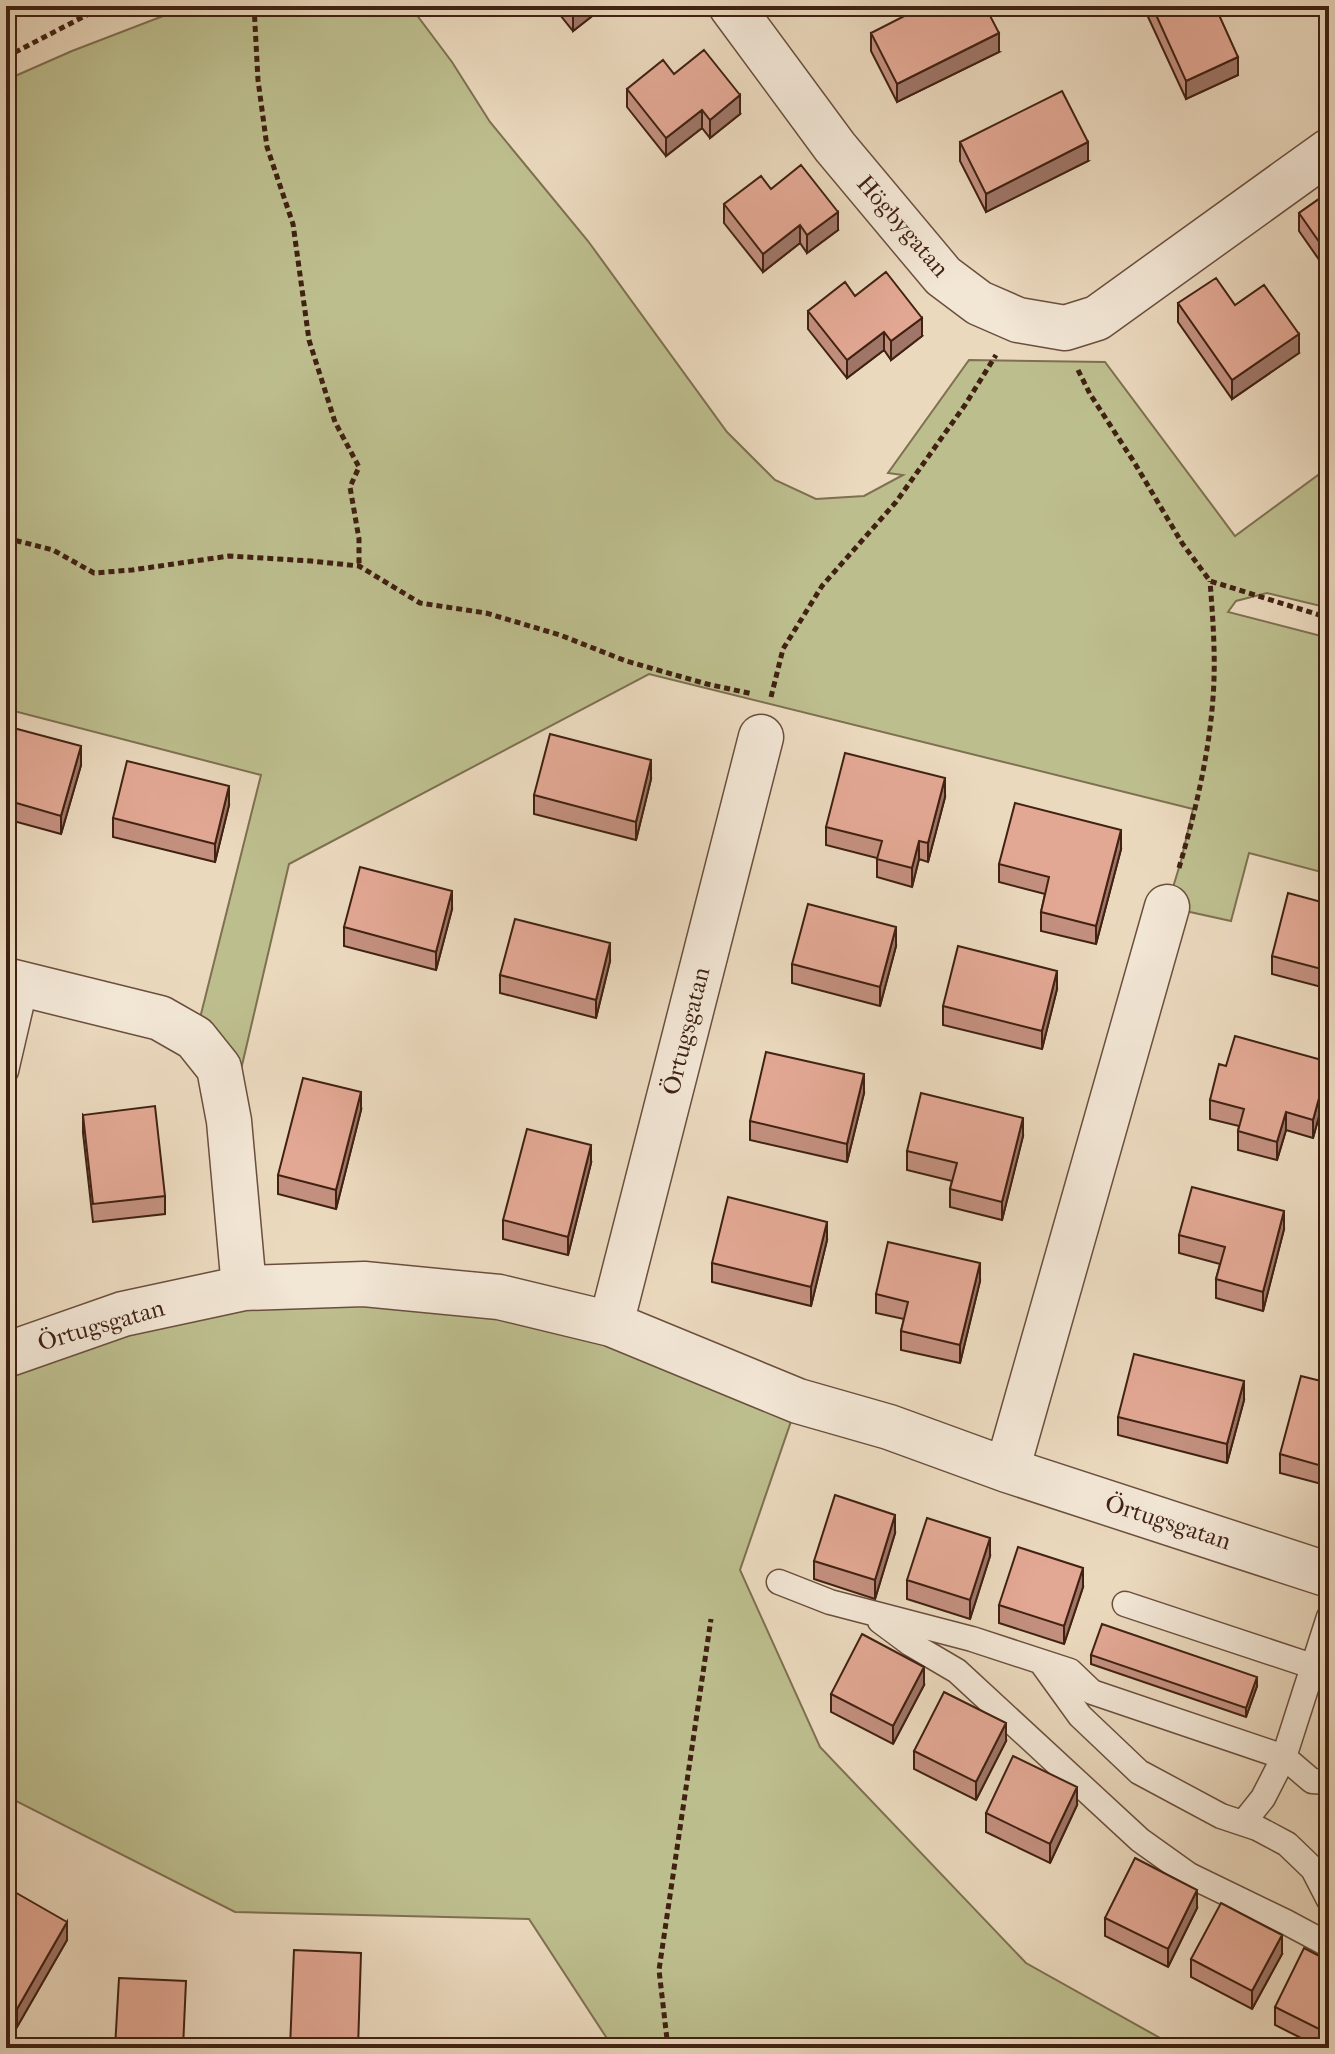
<svg xmlns="http://www.w3.org/2000/svg" width="1335" height="2054" viewBox="0 0 1335 2054" font-family="'IM FELL French Canon',serif">
<style>
.green{fill:#bdbe8e;stroke:#7e7050;stroke-width:2}
.lines{fill:none;stroke-linecap:round;stroke-linejoin:round}
.lane-casing{stroke:#6b4f3d;stroke-width:27}
.street-casing{stroke:#6b4f3d;stroke-width:47}
.path{stroke:#402112;stroke-width:5;stroke-dasharray:6 4;stroke-linecap:butt}
.lane{stroke:#f2e6d5;stroke-width:24}
.street{stroke:#f2e6d5;stroke-width:44}
.wall{fill:#c3907f;stroke:#402112;stroke-width:2}
.shaded-wall{fill:#9f7668;stroke:#402112;stroke-width:2}
.building{fill:#e3a894;stroke:#402112;stroke-width:2}
.labels{text-anchor:middle;dominant-baseline:central;stroke-width:8;stroke-linejoin:round;paint-order:stroke}
.street-label{font-size:24px;fill:#402112;stroke:#f2e6d5}
</style>
<rect width="100%" height="100%" fill="#ebd9be"/>
<filter id="stains"><feTurbulence type="fractalNoise" baseFrequency=".0025" numOctaves="4"/><feColorMatrix values="0 0 0 0 .2 0 0 0 0 .09 0 0 0 0 .02 0 0 0 .5 -.17"/></filter>
<radialGradient id="worn" r=".72"><stop offset=".6" stop-color="#630" stop-opacity="0"/><stop offset="1" stop-color="#630" stop-opacity=".3"/></radialGradient>
<!-- green -->
<path class="green" d="M189,6h221l42,56 38,60 98,119 139,191 48,48 41,19 48,-3 39,-21 -15,-2 81,-113 136,2 130,174 94,-69v141l-62,-15 -31,8 -8,11 101,26v236l-80,-21 -18,68 -64,-14 14,-46 12,-52 -544,-135 -360,190 -60,257 -34,-83 66,-263 -255,-66v-629l66,-29z
M499,1297l299,104 -58,169 80,177 206,216 152,85h-570v-8l-79,-121 -294,-7 -229,-116v-441l117,-41z"/>
<g class="lines">
<!-- lane casing -->
<g class="lane-casing">
<path id="lane" d="M6,1071l20,-86
M779,1582l51,20 142,37 98,32 22,21 192,65 45,-140
M1125,1604l187,62
M880,1621l31,23 46,27 183,169 49,35 97,47 43,23
M1041,1662l39,54 59,56 82,44 36,12 30,16 26,25 16,31
M1243,1823l20,-25 21,-41 28,24 17,1"/>
</g>
<!-- street casing -->
<g class="street-casing">
<path id="street" d="M731,6l104,141 108,129 36,27 39,17 47,8 32,-10 232,-167
M6,980l154,38 35,20 24,30 10,53 15,167
M611,1324l150,-587
M6,1355l117,-41 121,-26 120,-4 135,13 112,27 187,77 91,26 118,43 322,105
M1007,1470l160,-563"/>
</g>
<!-- path -->
<path class="path" d="M254,6l4,74 9,67 26,77 16,116 26,82 24,45 -9,20 9,52v27
M6,57l98,-51
M1078,370l12,24 44,68 48,81 28,38 119,37
M6,538l47,12 41,23 38,-3 97,-14 82,5 48,5 61,37 66,10 74,22 66,26 81,23 46,10
M771,697l12,-48 39,-63 74,-84 69,-97 31,-50
M1179,868c16,-55 30,-113 34,-170 3,-39 0,-78 -3,-117
M668,2048l-9,-78 52,-351"/>
<!-- lane -->
<use href="#lane" class="lane"/>
<!-- street -->
<use href="#street" class="street"/>
</g>
<!-- wall -->
<path class="wall" d="M553,6h52l-32,25z
M1143,6h72l23,69 -52,24z
M871,33l128,19 -102,50 -26,-51z
M627,89l113,25 -30,24 -8,-10 -36,28 -39,-49z
M960,142l128,19 -102,51 -26,-51z
M771,189l67,41 -31,23 -7,-10 -37,29 -39,-49v-19z
M1329,192v82l-30,-43v-18z
M1178,303l57,2 64,48 -67,46 -54,-77z
M808,311l114,25 -31,24 -7,-10 -37,28 -39,-49z
M6,726l75,39 -20,69 -55,-15z
M651,779l-15,61 -102,-26v-19z
M945,797l-17,65 -9,-3 -7,28 -35,-10v-19l-51,-13v-18z
M229,805l-14,57 -102,-25v-19z
M1121,849l-25,95 -55,-13v-19l4,-18 -46,-12v-18z
M1329,904v85l-57,-15v-18z
M452,909l-16,61 -92,-24v-19z
M896,946l-16,60 -88,-23v-19z
M610,961l-14,57 -96,-25v-18z
M1057,989l-15,60 -99,-24v-19z
M1226,1066l103,14 -16,58 -27,-8 -9,30 -39,-10v-19l1,-5 -29,-7v-19z
M864,1093l-17,69 -97,-22v-19z
M361,1110l-25,99 -58,-15v-19z
M83,1115l82,81v18l-72,8 -10,-89z
M1023,1136l-21,84 -52,-13v-18l2,-8 -45,-11v-19z
M591,1163l-23,92 -65,-16v-19z
M1284,1229l-21,82 -47,-13v-19l4,-15 -41,-11v-18z
M827,1240l-16,66 -99,-24v-19z
M1329,1259v46l-7,-2v-19z
M980,1281l-20,82 -59,-13v-19l3,-12 -28,-6v-19z
M1329,1383v103l-49,-13v-19z
M1244,1400l-17,63 -109,-28v-18z
M895,1533l-20,66 -61,-20v-18z
M990,1556l-20,63 -63,-20v-19z
M1083,1587l-19,57 -65,-21v-18z
M1091,1655l166,31 -11,31 -155,-53z
M924,1685l-31,59 -62,-32v-18z
M1006,1741l-30,59 -62,-31v-18z
M1077,1805l-27,58 -64,-31v-19z
M6,1887l61,53 -50,87 -11,-6z
M1197,1908l-29,59 -63,-31v-18z
M1282,1954l-30,55 -61,-32v-18z
M1329,1961v87h-8l-46,-23v-18z"/>
<!-- shaded-wall -->
<path class="shaded-wall" d="M581,6h24l-32,25v-18z
M617,6h8l-8,6z
M999,33v19l-102,50v-18z
M1238,57v18l-52,24v-18z
M740,95v19l-30,24v-18z
M702,110v18l-36,28v-18z
M1088,142v19l-102,51v-18z
M838,212v18l-31,23v-18z
M800,225v18l-37,29v-18z
M922,318v18l-31,24v-19z
M884,332v18l-37,28v-18z
M1299,334v19l-67,46v-19z
M81,746v19l-20,69v-18z
M651,760v19l-15,61v-18z
M945,778v19l-17,65v-19z
M229,786v19l-14,57v-18z
M1121,830v19l-25,95v-18z
M919,841v18l-7,28v-19z
M452,891v18l-16,61v-18z
M896,927v19l-16,60v-19z
M610,943v18l-14,57v-18z
M1057,971v18l-15,60v-18z
M1329,1062v18l-16,58v-18z
M864,1074v19l-17,69v-18z
M361,1092v18l-25,99v-19z
M1286,1112v18l-9,30v-18z
M1023,1118v18l-21,84v-18z
M591,1145v18l-23,92v-18z
M1284,1211v18l-21,82v-19z
M827,1222v18l-16,66v-19z
M8,1255v19h-2v-18z
M980,1263v18l-20,82v-18z
M1244,1381v19l-17,63v-19z
M895,1515v18l-20,66v-19z
M990,1538v18l-20,63v-19z
M1083,1568v19l-19,57v-18z
M924,1667v18l-31,59v-18z
M1257,1677v9l-11,31v-9z
M1006,1723v18l-30,59v-18z
M1077,1787v18l-27,58v-19z
M1197,1890v18l-29,59v-18z
M67,1922v18l-50,87v-18z
M1282,1935v19l-30,55v-18z"/>
<!-- building -->
<path class="building" d="M568,6h13l-8,7z
M924,6h61l14,27 -102,51 -26,-51z
M1152,6h63l23,51 -52,24z
M704,50l36,45 -30,25 -8,-10 -36,28 -39,-49 36,-29 11,14z
M1062,91l26,51 -102,52 -26,-52z
M801,165l37,47 -31,23 -7,-10 -37,29 -39,-50 37,-28 10,13z
M1329,192v64l-30,-43z
M886,272l36,46 -31,23 -7,-9 -37,28 -39,-49 37,-29 10,14z
M1216,278l19,27 29,-20 35,49 -67,46 -54,-77z
M6,726l75,20 -20,70 -55,-16z
M550,734l101,26 -15,62 -102,-27z
M845,753l100,25 -17,65 -9,-2 -7,27 -35,-9 5,-18 -56,-14z
M127,761l102,25 -14,58 -102,-26z
M1015,803l106,27 -25,96 -55,-14 8,-35 -50,-13z
M360,867l92,24 -16,61 -92,-25z
M1288,893l41,11v67l-57,-15z
M808,904l88,23 -16,60 -88,-23z
M515,919l95,24 -14,57 -96,-25z
M958,946l99,25 -15,60 -99,-25z
M1235,1036l94,26 -16,58 -27,-8 -9,30 -39,-11 6,-22 -34,-9 9,-36 7,2z
M766,1052l98,22 -17,70 -97,-23z
M303,1078l58,14 -25,98 -58,-15z
M921,1093l102,25 -21,84 -52,-13 7,-26 -50,-12z
M155,1106l10,90 -72,8 -10,-89z
M527,1129l64,16 -23,92 -65,-17z
M1192,1187l92,24 -21,81 -47,-13 9,-32 -46,-12z
M728,1197l99,25 -16,65 -99,-24z
M888,1242l92,21 -20,82 -59,-14 7,-29 -32,-8z
M1329,1259v27l-7,-2z
M1134,1354l110,27 -17,63 -109,-27z
M1301,1376l28,7v85l-49,-14z
M835,1495l60,20 -20,65 -61,-19z
M927,1518l63,20 -20,62 -63,-20z
M1018,1547l65,21 -19,58 -65,-21z
M1102,1624l155,53 -11,31 -155,-53z
M862,1634l62,33 -31,59 -62,-32z
M944,1692l62,31 -30,59 -62,-31z
M1013,1756l64,31 -27,57 -64,-31z
M1135,1858l62,32 -29,59 -63,-31z
M6,1887l61,35 -50,87 -11,-7z
M1221,1903l61,32 -30,56 -61,-32z
M1304,1948l25,13v73l-54,-27z
M294,1950l67,3 -3,95h-68z
M119,1978l67,3 -3,67h-68z"/>
<g class="labels">
<!-- street labels -->
<g class="street-label">
<text transform="translate(903 226) rotate(49)">Högbygatan</text>
<text transform="translate(686 1031) rotate(-76)">Örtugsgatan</text>
<text transform="translate(101 1325) rotate(-16)">Örtugsgatan</text>
<text transform="translate(1168 1522) rotate(18)">Örtugsgatan</text>
</g>
</g>
<!-- margin -->
<rect width="1335" height="2054" fill="none" stroke="#ebd9be" stroke-width="32"/>
<rect x="8" y="8" width="1319" height="2038" fill="none" stroke="#402112" stroke-width="4"/>
<rect x="16" y="16" width="1303" height="2022" fill="none" stroke="#402112" stroke-width="2"/>
<rect width="100%" height="100%" filter="url(#stains)"/>
<rect width="100%" height="100%" fill="url(#worn)"/>
</svg>
